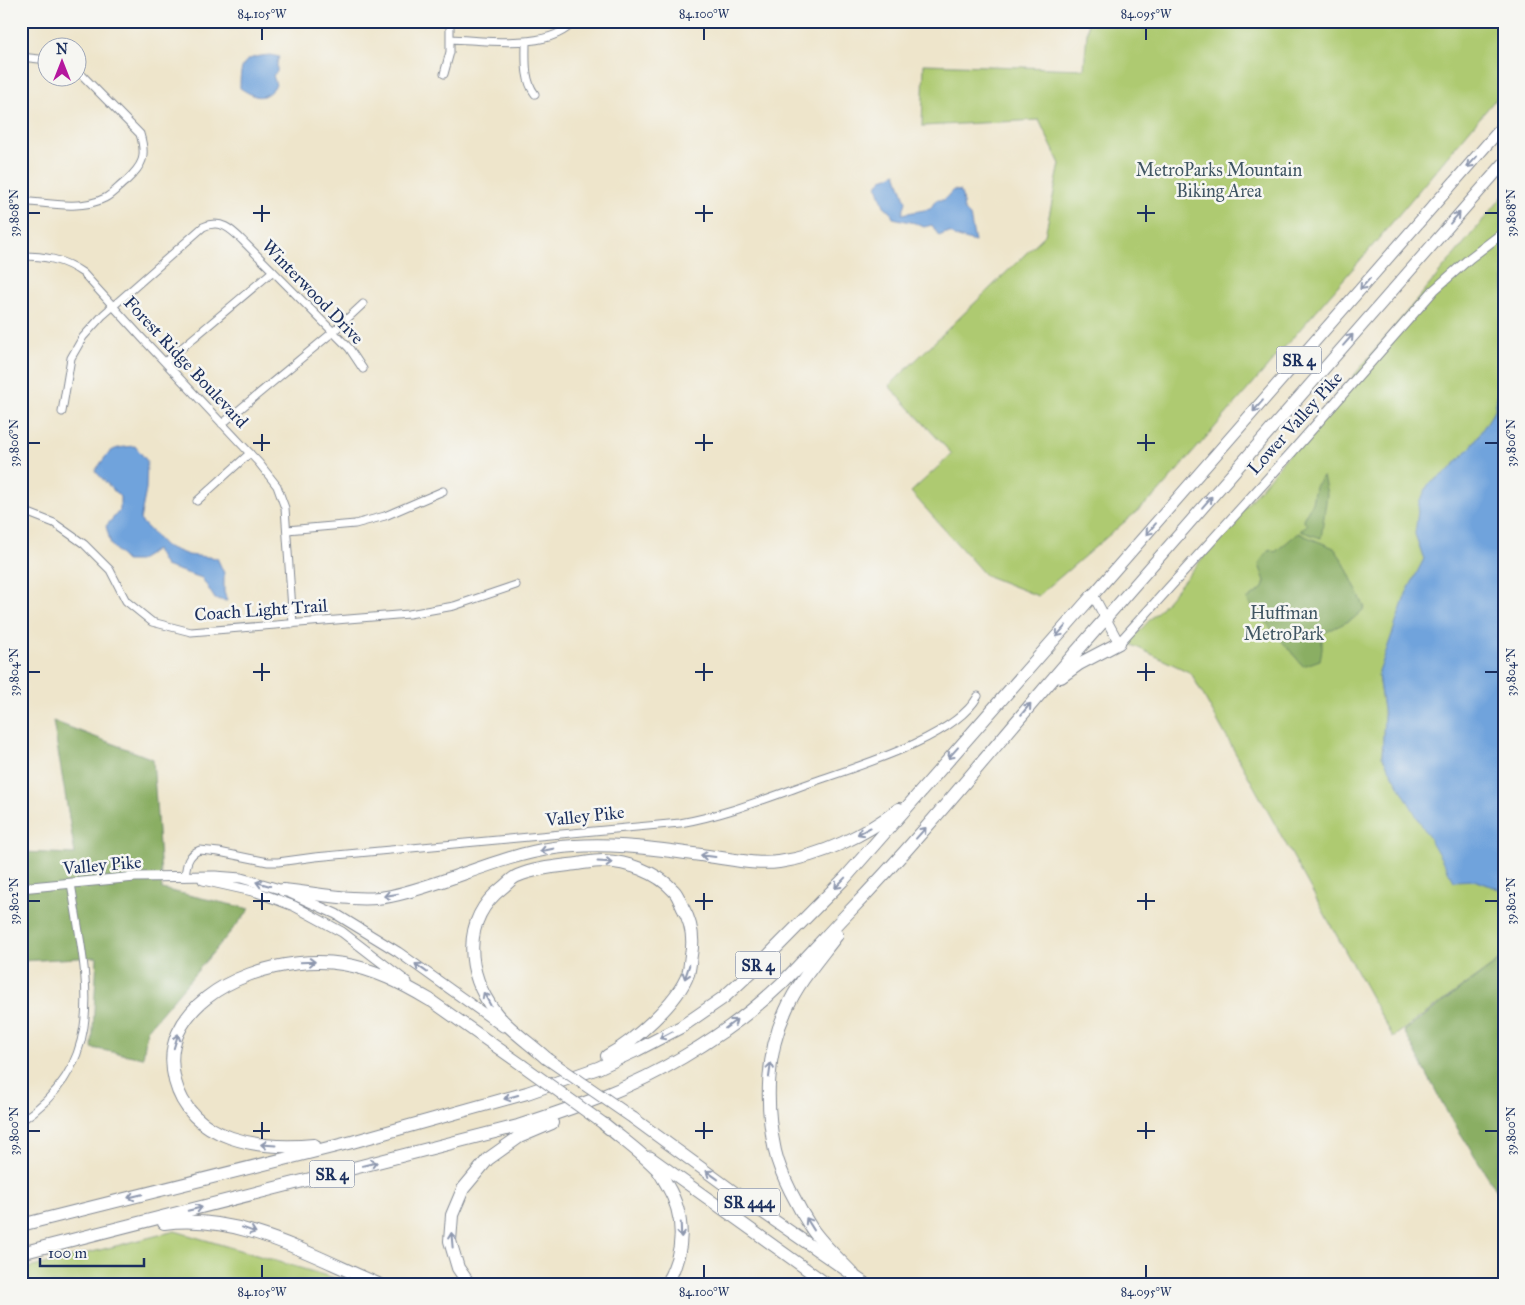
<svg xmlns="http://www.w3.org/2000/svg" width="1525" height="1305" viewBox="0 0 1525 1305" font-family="'IM FELL Great Primer',serif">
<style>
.green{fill:#aeca71;stroke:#647c68}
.forest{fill:#8aae63;stroke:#526e60}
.water{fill:#70a3dc;stroke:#46699d}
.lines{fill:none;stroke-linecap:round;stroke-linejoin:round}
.minor-casing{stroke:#848a94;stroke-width:9}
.tertiary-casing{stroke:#848a94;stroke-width:11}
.trunk-casing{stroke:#848a94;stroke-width:13}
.motorway-casing{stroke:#848a94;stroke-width:14}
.minor{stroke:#fff;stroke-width:7}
.tertiary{stroke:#fff;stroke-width:9}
.trunk{stroke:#fff;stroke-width:11}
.motorway{stroke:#fff;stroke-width:12}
.trunk-bridge-casing{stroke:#848a94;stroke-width:13;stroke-linecap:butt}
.trunk-bridge{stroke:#fff;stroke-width:11}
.oneway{stroke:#8d97ae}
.ticks{fill:none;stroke:#1b2f5e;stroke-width:2}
.labels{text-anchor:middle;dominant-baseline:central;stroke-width:5;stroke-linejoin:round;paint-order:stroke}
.shield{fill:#f6f6f2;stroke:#5d6b8a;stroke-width:1}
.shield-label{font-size:16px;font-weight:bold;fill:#1b2f5e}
.park-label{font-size:18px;fill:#405663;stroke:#f6f6f2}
.street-label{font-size:18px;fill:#1b2f5e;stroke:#f6f6f2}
.neatline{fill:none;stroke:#1b2f5e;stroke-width:2}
.ticks-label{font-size:12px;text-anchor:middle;fill:#1b2f5e}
</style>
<rect width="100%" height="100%" fill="#f6f6f2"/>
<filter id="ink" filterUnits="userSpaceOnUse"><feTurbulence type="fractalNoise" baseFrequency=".02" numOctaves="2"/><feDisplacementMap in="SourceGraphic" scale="10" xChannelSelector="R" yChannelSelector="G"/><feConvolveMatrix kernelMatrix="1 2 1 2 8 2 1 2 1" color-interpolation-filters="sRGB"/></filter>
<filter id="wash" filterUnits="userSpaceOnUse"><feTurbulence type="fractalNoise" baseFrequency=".0096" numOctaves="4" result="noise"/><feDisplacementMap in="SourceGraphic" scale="20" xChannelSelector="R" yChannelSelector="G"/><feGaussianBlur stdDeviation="1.12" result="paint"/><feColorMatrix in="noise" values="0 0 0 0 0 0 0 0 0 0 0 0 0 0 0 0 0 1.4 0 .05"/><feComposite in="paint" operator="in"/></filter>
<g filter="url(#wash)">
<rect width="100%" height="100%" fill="#eee5cb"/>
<!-- green -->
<path class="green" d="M1088,21h416v68l-135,161 -213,245 -118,101 -53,-21 -74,-83 41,-38 -63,-68 156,-151 15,-71 -21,-44 -117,6 2,-62 160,5z
M1504,195v163l-9,52 -24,37 -23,24 -20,14 -13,49 9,25 -18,35 -28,82 6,40 -2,41 93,123 29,11v66l-111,80 -202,-364 -63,-30 33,-35z
M175,1231l179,53h-333v-14z"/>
<!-- forest -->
<path class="forest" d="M1323,476l4,18 -6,44 -21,-7 7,-6 -4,-6 9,-16 3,-17z
M1298,533l36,15 9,13 22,47 -12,11 -31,15v15l-2,11 -17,6 -56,-66 16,-12 2,-7 -6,-16 2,-5 9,-11 5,3z
M53,721l100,38 9,130 88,20 -103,121 -4,28 -51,-10 5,-91 -76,4v-109l54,2z
M1504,957v245l-57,-90 -43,-81z"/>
<!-- water -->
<path class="water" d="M271,55l8,2 -2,6v9l-4,3 3,10c-13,17 -20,13 -36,3 0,-27 4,-31 31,-33z
M896,173l10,29 -4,12 28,-5 6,-9h8l9,-10 7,1 2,5 2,14 6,6 5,26 -21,-6 -3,-3h-5l-7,3 -7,-11 -8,2 -9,-4 -22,-5 -3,-7 -6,-5 -7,-20 5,-7 6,-2z
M1504,358v533l-29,-11 -21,1 -72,-125 2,-40 -6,-41 28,-81 18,-35 -9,-25 4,-31 9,-18 20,-14 23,-24 24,-37z
M135,446l12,15 -1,29 -6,30 25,26 23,9 29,3 7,15v19l3,9 -12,-2 -13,-21 -37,-12 -9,-16 -18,11h-12l-15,-16 -5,-19 14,-16v-13l-25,-26c16,-21 13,-23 40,-25z"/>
</g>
<g filter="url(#ink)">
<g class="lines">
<!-- minor casing -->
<g class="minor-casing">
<path id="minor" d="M451,39c34,1 100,12 123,-18
M526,42c0,17 -2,38 9,52
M21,57l27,3
M444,74l6,-22v-31
M21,201c27,2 59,10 84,-3 8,-4 14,-12 21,-17 17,-16 21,-24 14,-47l-62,-63
M21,256c24,0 42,3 62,17l59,65 117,125 18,23 8,22 8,116
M165,362l108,-91
M62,412l9,-54 12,-21 20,-22 100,-88c19,-9 30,4 43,17l103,104 14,21
M222,424l111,-92 30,-28
M197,501l53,-48
M21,510l33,13 30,21 26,26 16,31 26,21 39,10 218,-18 45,-8 62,-21
M287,530l68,-6 30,-8 58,-25
M185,877c1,-12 3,-23 15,-27l19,2 49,10h10l37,-5 365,-34c40,-7 77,-21 116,-35 48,-18 157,-47 182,-92
M21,1121c91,-61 64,-146 50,-238"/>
</g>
<!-- tertiary casing -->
<g class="tertiary-casing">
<path id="tertiary" d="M1093,595l26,48 173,-191 142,-162 36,-32 34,-26
M203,880l54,12 37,14 48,26 65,50
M21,888l114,-11 80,-1 26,2 42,12 53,24 62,38 105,75"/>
</g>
<!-- trunk casing -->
<g class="trunk-casing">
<path id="trunk" d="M1093,595l411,-470
M1106,618l398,-455
M430,1000l92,65
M633,1118l119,87 114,79
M650,1157l177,127"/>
</g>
<!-- motorway casing -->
<g class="motorway-casing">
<path id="motorway" d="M1061,677l18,-13 40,-21
M283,890c33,3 75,13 108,6 56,-12 107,-40 163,-48 53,-7 102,1 154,8 23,3 48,9 71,6 43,-6 86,-27 120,-53
M837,935c-18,24 -39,47 -51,75 -20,43 -21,95 -11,141 5,23 24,58 37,78 11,16 28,31 41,45
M546,1058c-14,-13 -40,-31 -51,-46 -29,-39 -34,-92 7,-124 5,-4 10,-10 15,-12 16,-7 35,-9 52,-11 11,-1 23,-4 34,-4 25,1 54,11 71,30 4,4 6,11 9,17 8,14 11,31 8,47 -1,6 -1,13 -3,19 -10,28 -55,68 -81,82
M604,1124c18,15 38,29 53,45 4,5 7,11 10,16 19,32 18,68 -1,99
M314,1145c-52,5 -123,-3 -139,-64 -4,-16 -4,-33 3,-48 25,-55 110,-78 165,-69 32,5 60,20 87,36
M164,1223c76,-10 146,32 214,61
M21,1225l331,-83 175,-49 71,-25 39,-18 44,-23 42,-29 40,-37 82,-83 248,-283
M21,1253l497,-127c58,-19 112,-37 165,-69 34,-20 69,-45 98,-73 23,-23 44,-47 66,-70 91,-94 171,-198 259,-296
M469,1284l-11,-16 -8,-27 2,-26 11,-26 25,-30 31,-22 33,-14"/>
</g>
<!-- minor -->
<use href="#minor" class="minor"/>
<!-- tertiary -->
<use href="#tertiary" class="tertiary"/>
<!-- trunk -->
<use href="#trunk" class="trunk"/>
<!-- motorway -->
<use href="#motorway" class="motorway"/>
<!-- trunk-bridge casing -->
<g class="trunk-bridge-casing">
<path id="trunk-bridge" d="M546,1058l87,60
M522,1065l82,59"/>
</g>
<!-- trunk-bridge -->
<use href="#trunk-bridge" class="trunk-bridge"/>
</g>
<!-- one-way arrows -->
<defs><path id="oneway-shaft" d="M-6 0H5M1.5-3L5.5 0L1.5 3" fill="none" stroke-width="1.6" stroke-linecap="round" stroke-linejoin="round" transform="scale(1.25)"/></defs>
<g class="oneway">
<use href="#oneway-shaft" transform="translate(1472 162) rotate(132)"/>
<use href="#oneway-shaft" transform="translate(1455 218) rotate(-49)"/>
<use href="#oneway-shaft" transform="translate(1365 284) rotate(132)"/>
<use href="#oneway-shaft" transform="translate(1348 340) rotate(-49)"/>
<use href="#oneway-shaft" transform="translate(1258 406) rotate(131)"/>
<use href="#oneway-shaft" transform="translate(1207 502) rotate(-49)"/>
<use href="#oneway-shaft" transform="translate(1151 529) rotate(131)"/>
<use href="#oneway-shaft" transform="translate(1061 631) rotate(131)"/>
<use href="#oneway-shaft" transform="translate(1026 709) rotate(-50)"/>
<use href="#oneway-shaft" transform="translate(953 753) rotate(132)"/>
<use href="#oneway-shaft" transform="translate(864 831) rotate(152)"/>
<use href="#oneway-shaft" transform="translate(921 833) rotate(-48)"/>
<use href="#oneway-shaft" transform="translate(547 850) rotate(168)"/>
<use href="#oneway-shaft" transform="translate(708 856) rotate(-173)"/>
<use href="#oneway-shaft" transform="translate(605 862) rotate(3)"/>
<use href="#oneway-shaft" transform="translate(840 883) rotate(134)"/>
<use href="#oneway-shaft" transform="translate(263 884) rotate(-164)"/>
<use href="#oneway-shaft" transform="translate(391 895) rotate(170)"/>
<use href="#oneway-shaft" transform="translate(308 962) rotate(-2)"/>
<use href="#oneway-shaft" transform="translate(421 968) rotate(-144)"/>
<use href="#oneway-shaft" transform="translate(687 972) rotate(108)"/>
<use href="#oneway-shaft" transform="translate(487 999) rotate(-119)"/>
<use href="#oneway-shaft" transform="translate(731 1024) rotate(-37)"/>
<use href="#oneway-shaft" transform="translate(666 1035) rotate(152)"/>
<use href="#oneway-shaft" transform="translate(176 1041) rotate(-73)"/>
<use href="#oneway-shaft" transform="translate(770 1070) rotate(-82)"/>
<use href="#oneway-shaft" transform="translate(511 1097) rotate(164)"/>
<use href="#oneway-shaft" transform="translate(268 1145) rotate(-176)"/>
<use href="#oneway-shaft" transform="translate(370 1164) rotate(-14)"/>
<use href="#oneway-shaft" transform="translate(712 1175) rotate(-144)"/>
<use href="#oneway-shaft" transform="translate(135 1196) rotate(166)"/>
<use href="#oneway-shaft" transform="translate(195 1209) rotate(-14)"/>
<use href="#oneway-shaft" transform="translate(810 1224) rotate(-122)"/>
<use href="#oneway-shaft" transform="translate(249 1230) rotate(20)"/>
<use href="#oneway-shaft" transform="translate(681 1230) rotate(88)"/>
<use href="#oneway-shaft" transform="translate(452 1240) rotate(-95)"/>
</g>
</g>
<!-- ticks -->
<path class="ticks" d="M262,28v12M704,28v12M1146,28v12M262,205v17M704,205v17M1146,205v17M28,213h12M253,213h17M695,213h18M1137,213h18M1485,213h13M262,434v17M704,434v17M1146,434v17M28,443h12M253,443h17M695,443h18M1137,443h18M1485,443h13M262,663v18M704,663v18M1146,663v18M28,672h12M253,672h17M695,672h18M1137,672h18M1485,672h13M262,893v17M704,893v17M1146,893v17M28,901h12M253,901h17M695,901h18M1137,901h18M1485,901h13M262,1122v17M704,1122v17M1146,1122v17M28,1131h12M253,1131h17M695,1131h18M1137,1131h18M1485,1131h13M262,1265v13M704,1265v13M1146,1265v13"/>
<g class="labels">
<!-- shield labels -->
<g class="shield">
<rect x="1276.5" y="346.5" width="45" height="27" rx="4"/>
<rect x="735.5" y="951.5" width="45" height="27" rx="4"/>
<rect x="309.5" y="1160.5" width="45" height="27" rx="4"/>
<rect x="718" y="1188.5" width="62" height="27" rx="4"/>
</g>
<g class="shield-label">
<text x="1299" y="360">SR 4</text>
<text x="758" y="965">SR 4</text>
<text x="332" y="1174">SR 4</text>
<text x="749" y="1202">SR 444</text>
</g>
<!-- park labels -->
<g class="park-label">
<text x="1219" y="170">MetroParks Mountain<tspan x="1219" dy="21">Biking Area</tspan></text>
<text x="1284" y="613">Huffman<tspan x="1284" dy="21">MetroPark</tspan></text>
</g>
<!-- street labels -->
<g class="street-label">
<text transform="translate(313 292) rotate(46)">Winterwood Drive</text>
<text transform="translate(186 362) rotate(47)">Forest Ridge Boulevard</text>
<text transform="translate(1295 423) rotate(-48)">Lower Valley Pike</text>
<text transform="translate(261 610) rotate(-4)">Coach Light Trail</text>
<text transform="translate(585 816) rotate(-6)">Valley Pike</text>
<text transform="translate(102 865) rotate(-5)">Valley Pike</text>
</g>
</g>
<!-- margin -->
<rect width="1525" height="1305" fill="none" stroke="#f6f6f2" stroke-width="55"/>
<!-- north arrow -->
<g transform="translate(62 62)"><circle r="24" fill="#f6f6f2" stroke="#9ea6b7"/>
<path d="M0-4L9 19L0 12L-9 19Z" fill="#b5179e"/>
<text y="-8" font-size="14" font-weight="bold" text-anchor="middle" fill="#1b2f5e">N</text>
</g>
<!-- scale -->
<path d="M40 1258v8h104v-8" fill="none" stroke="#1b2f5e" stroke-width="2.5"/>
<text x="48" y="1258" font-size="15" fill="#1b2f5e" stroke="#f6f6f2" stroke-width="4" paint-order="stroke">100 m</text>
<rect x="28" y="28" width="1470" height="1250" class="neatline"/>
<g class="ticks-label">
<text x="262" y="18">84.105°W</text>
<text x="704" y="18">84.100°W</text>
<text x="1146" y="18">84.095°W</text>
<text transform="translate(14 213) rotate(-90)" y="4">39.808°N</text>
<text transform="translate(1511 213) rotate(-90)" y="4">39.808°N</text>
<text transform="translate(14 443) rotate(-90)" y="4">39.806°N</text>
<text transform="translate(1511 443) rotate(-90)" y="4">39.806°N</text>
<text transform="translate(14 672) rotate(-90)" y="4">39.804°N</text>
<text transform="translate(1511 672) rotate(-90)" y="4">39.804°N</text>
<text transform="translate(14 901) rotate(-90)" y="4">39.802°N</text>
<text transform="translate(1511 901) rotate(-90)" y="4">39.802°N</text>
<text transform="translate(14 1131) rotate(-90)" y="4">39.800°N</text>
<text transform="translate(1511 1131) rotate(-90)" y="4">39.800°N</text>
<text x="262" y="1296">84.105°W</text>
<text x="704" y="1296">84.100°W</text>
<text x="1146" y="1296">84.095°W</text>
</g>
</svg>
